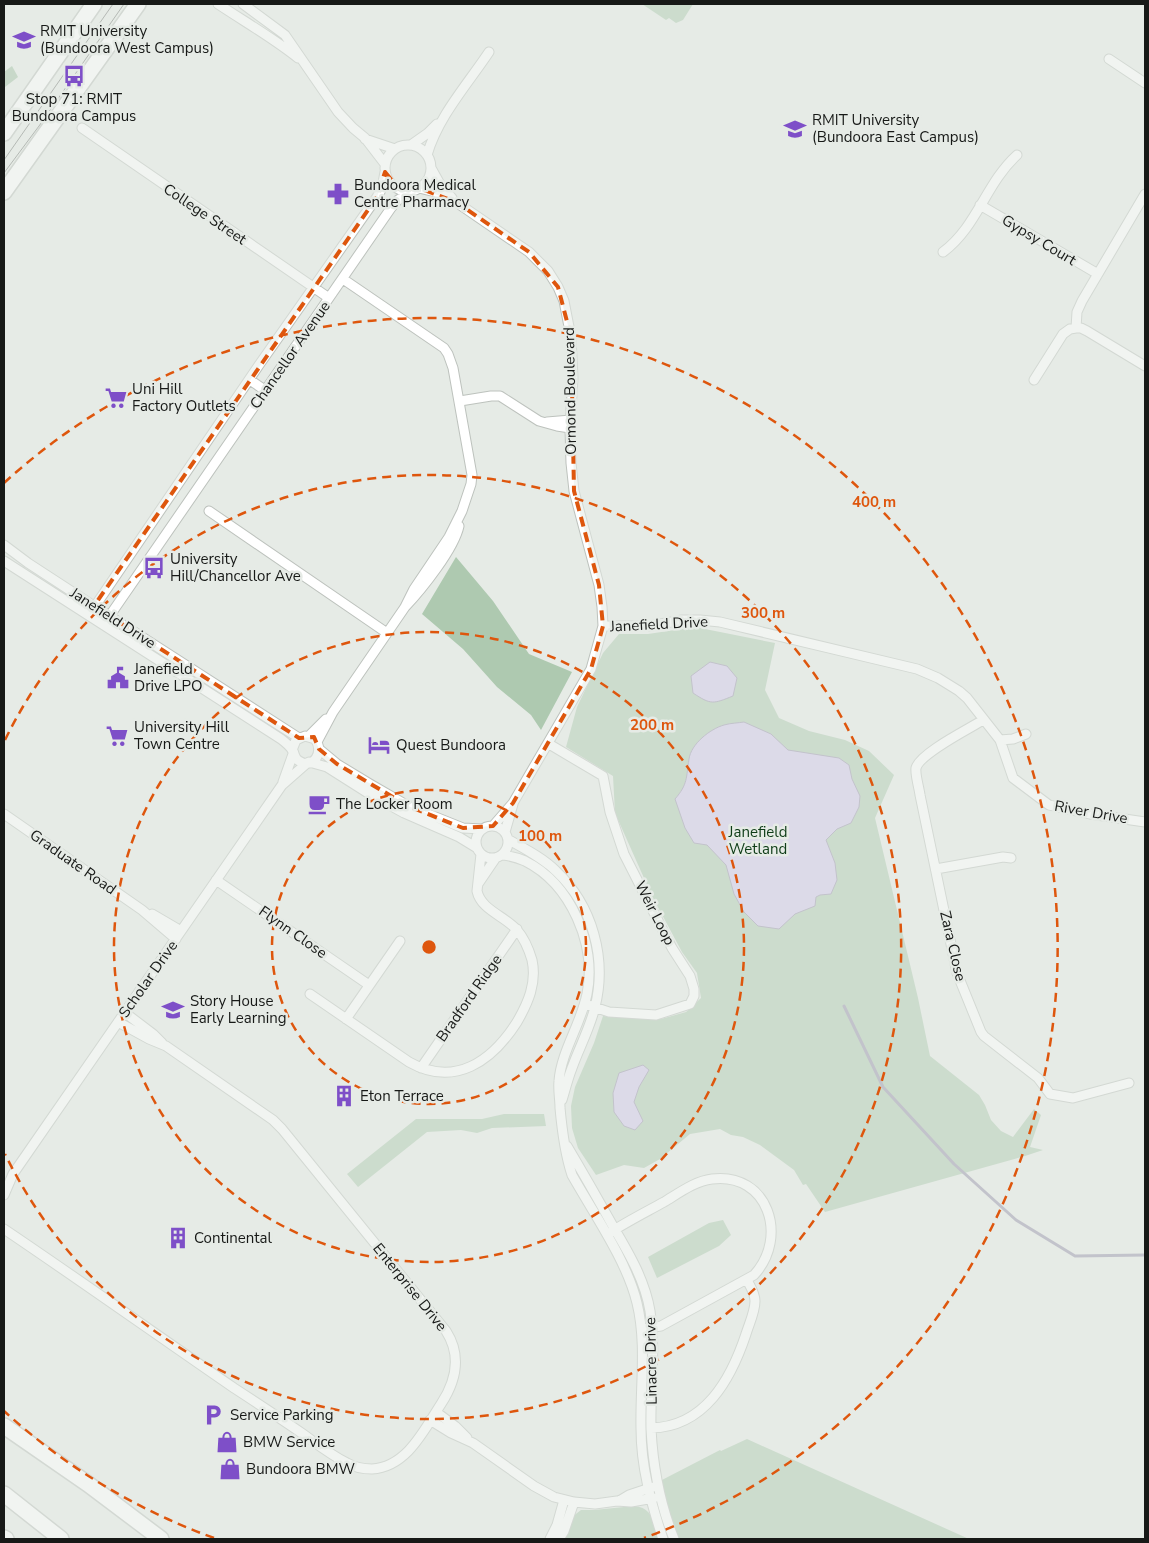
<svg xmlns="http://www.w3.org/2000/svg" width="1149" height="1543" viewBox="0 0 1149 1543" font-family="'Nunito Sans',sans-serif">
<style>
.green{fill:#aec9b0}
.forest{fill:#a4c2a6}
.water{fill:#d0c6eb;stroke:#9892ab}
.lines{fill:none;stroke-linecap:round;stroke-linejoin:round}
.stream{stroke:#9892ab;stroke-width:3}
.street-casing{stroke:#bdc2bd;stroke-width:11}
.highway-casing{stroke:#bdc2bd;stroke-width:18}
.street{stroke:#fff;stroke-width:9}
.highway{stroke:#fff;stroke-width:15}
.tram{stroke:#7a7d7a;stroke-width:1}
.marked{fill:none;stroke:#de560d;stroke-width:4;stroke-dasharray:10 6;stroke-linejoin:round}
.ring{fill:none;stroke:#de560d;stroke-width:2.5;stroke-dasharray:9 6}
.labels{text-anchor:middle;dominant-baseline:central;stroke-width:5;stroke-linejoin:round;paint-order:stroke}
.poi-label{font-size:15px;fill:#171917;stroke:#e6ebe6;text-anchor:start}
.street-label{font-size:15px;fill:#171917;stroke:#e6ebe6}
.park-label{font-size:15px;fill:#0e3c17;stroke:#e6ebe6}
.centre{fill:#de560d;stroke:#e6ebe6;stroke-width:2.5}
.ring-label{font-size:15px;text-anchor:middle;font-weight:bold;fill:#de560d;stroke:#e6ebe6;stroke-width:5;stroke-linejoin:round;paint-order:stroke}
</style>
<rect width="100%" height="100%" fill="#e6ebe6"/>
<!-- green -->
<path class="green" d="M642,4h51l-10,16 -7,3 -7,-5 -3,2z
M456,557l37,44 36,53 43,18 -31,58 -10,-15 -34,-28 -34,-38 -41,-35z
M695,627l80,16 -10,47 14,28 30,13 36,9 24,11 25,24 -19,43 43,180 12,58 49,39 6,10 6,15 10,11 12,6 21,-28 7,6 -11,32 13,3 -18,6 -200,56 -19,-28 -3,1 -9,-15 -34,-25 -17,-8 -12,-2 -11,-6 -30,5 -30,25 -16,9 -20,-3 -28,10 -18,-27 -6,-20 -1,-22 4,-19 19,-44 9,-27 58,3 25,-7 15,-14 -4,-25 -15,-21 -30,-56 -37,-83 -2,-37 -47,-29 11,-40 26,-54 16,-19h29z
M504,1114h40l2,12 -54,2 -15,5 -16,-3 -34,2 -69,55 -11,-13 69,-55h66z
M723,1220l8,15 -12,11 -62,32 -9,-21 61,-34z
M747,1439l222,100h-291l-8,-18 -10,-40 60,-31 1,1z
M634,1506c19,1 21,19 26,33h-97l9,-22 9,-7h13z"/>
<!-- forest -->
<path class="forest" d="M12,66l6,11 -13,10 -1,-15z"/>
<!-- water -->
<path class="water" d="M710,662l17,4 10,12 -4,18c-20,8 -22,9 -40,-3l-2,-17z
M744,722l27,12 17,16 51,8 10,7 3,14 8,17 -1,11 -8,16 -14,6 -11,11 9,23 2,17 -6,14 -11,1 -4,2 -1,9 -20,8 -16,15 -21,-3 -14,-14 -10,-18 -8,-29 -19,-20 -13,-2 -9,-15 -10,-29c13,-15 11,-21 14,-40 2,-15 21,-30 35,-34 7,-2 14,-2 20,-3z
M643,1065l6,5 -10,17 -5,15 9,19 -8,9 -11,-4 -10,-14 -1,-19 6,-20z"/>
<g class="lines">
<!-- stream -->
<path class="stream" d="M844,1006l39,81 71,77 62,56 59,36 70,-1"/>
<!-- street casing -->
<g class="street-casing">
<path id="street" d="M218,4c27,18 55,34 80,54
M243,4l42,31 53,77 15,16 12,10 20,26
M1109,59l36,24
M82,128l247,170
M365,139l30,10
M411,145l17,-12 9,-9
M385 168a23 23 0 1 1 46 0a23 23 0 1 1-46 0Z
M427,155c11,-38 40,-70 62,-103
M431,168l10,18 11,12
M419,188l16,4 21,10 73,50 19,19 10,16 6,14 7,36 2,41 -3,50 1,35 3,28 25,94 3,22 1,19 -12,43 -78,134 -20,23
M980,205l118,69
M943,252c34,-25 43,-69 74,-97
M343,279l101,69 4,6 5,14 19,107 -1,9 -9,27 -13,26 -35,52 -9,18
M1076,328h5l6,3 58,35
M250,380l16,11
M1034,380l29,-46 7,-5 6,-1 1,-16 5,-11 63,-107
M460,401l31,-5h9l39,25 18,5 13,2
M547,422l24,-2
M209,511l178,122
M4,545l24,18 66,43 205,132
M4,561l277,178c4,3 9,7 12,12 2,4 1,7 6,10 14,9 26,-9 16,-22l-10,-3 -9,4 -4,10
M89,615l170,-250 118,-168 5,-9 3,-16
M104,624l287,-416 7,-8 16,-10
M603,626h47l32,-6h18l20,2 197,47 21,9 21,13 8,7 33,42
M983,720c-14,9 -63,33 -67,48 -1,7 3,19 4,27l37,178 24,59 3,4 54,42 12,16 23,4 56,-15
M1026,734l-13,5 -13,1 13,38 36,27 41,9 55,8
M309,736l17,-17
M317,742l16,-30 72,-105c17,-18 49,-58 54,-81
M549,744l54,32 7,36 14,42 48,94 18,28 4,13v7l-4,8 -34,11 -47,-3 -24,-8
M319,749l18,15 33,20 38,22 55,22 19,1
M309,762l18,5 41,26 36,20 55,24 18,11
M283,782l10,-28
M4,814l138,96 34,29
M476 842a16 16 0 1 1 32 0a16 16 0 1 1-32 0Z
M505,832l8,-28
M509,840c16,9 34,18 47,31 37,35 51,88 39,136 -5,21 -16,41 -23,61 -4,10 -7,22 -10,32
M503,855c8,1 15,3 22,6 46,23 72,84 62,133 -6,30 -26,58 -28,87 -1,9 1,18 1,27 2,22 5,46 12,67 22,39 55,86 65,128 10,41 3,84 4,125 0,39 10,75 22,111
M936,869l67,-12 8,1
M216,880l153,105
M478,884l17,-25
M152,914l29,17
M310,994l99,68c46,26 83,-1 108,-40 11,-19 20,-39 15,-62 -3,-10 -8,-22 -15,-30 -12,-14 -36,-20 -40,-39l4,-37
M124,1012l29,22 9,9
M346,1019l54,-78
M421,1068l96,-139
M567,1146c16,27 32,55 47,82 16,27 31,53 36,83 6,39 0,79 1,118 2,38 9,75 23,110
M4,1195l9,-21 269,-389 25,-22
M4,1229c77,52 153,106 230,159 23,15 46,30 69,46 14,10 28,21 44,29 7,4 17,6 25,6 35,-2 52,-39 69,-65 15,-23 21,-48 5,-73l-164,-202 -9,-9 -107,-74 -17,-7 -31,-17
M611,1232c17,-11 35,-20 53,-30 15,-9 31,-21 48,-23 56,-7 77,58 42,96l-93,51 -13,2
M436,1412l19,14 12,12
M430,1420l21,13 22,10 61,43 20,11 20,5 21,2 22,-3 14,1 23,-4
M651,1428c54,-1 80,-49 95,-94 3,-10 9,-22 9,-33 0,-8 -5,-15 -8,-21
M619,1501l10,-6 24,-8
M550,1539l7,-14 7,-25
M559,1539l5,-8 10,-29"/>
</g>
<!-- highway casing -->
<g class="highway-casing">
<path id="highway" d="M4,133l90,-129
M4,192l134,-188
M4,1426l84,58 73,55
M4,1494l57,45
M4,1538l2,1"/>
</g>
<!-- street -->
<use href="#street" class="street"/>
<!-- highway -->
<use href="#highway" class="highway"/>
<!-- tram -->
<path class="tram" d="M4,160l109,-156
M4,173l35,-47 85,-122"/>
</g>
<!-- marked area -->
<path d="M0 0H1149V1543H0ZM385,172l14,17 20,-1 37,14 73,50 29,35 13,50 3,154 25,94 4,41 -12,43 -78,134 -20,23 -30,2 -55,-22 -71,-42 -18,-15 -5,-12 -15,1 -205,-132 283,-409z" fill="#e6ebe6" fill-opacity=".55" fill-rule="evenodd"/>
<path class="marked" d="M385,172l14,17 20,-1 37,14 73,50 29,35 13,50 3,154 25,94 4,41 -12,43 -78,134 -20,23 -30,2 -55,-22 -71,-42 -18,-15 -5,-12 -15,1 -205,-132 283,-409z"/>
<!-- distance rings -->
<g class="ring">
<circle cx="429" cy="947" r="157"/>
<circle cx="429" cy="947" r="315"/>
<path d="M5 740A472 472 0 1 1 5 1154"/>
<path d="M214 1538A629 629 0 0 1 4 1411M4 483A629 629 0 1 1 644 1538"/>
</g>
<!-- icons -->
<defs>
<g id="university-bare" transform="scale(1.725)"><path d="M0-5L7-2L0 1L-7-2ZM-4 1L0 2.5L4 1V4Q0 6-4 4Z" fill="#7e4fc8" stroke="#e6ebe6" stroke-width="2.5" paint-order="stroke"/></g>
<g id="bus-bare" transform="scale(1.725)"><path d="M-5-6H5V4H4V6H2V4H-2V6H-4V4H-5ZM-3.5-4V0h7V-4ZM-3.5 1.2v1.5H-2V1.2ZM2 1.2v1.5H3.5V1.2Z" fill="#7e4fc8" stroke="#e6ebe6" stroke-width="2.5" paint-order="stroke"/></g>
<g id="pharmacy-bare" transform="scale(1.725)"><path d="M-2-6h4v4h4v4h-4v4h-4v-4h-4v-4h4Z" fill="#7e4fc8" stroke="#e6ebe6" stroke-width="2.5" paint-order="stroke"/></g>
<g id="supermarket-bare" transform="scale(1.725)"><path d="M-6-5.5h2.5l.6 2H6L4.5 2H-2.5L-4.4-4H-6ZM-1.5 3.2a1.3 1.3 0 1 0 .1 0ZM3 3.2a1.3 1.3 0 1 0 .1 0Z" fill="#7e4fc8" stroke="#e6ebe6" stroke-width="2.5" paint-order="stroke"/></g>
<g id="civic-bare" transform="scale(1.725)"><path d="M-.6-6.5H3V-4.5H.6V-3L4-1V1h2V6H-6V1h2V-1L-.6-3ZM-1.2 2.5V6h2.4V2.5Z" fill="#7e4fc8" stroke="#e6ebe6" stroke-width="2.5" paint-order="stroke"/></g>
<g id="hotel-bare" transform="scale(1.725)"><path d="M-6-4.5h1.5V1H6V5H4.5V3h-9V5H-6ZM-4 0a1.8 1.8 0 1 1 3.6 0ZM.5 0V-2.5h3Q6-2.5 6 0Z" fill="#7e4fc8" stroke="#e6ebe6" stroke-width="2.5" paint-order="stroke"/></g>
<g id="cafe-bare" transform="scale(1.725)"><path d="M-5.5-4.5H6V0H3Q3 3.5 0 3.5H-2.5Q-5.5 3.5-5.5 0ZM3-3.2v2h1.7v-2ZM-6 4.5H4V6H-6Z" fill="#7e4fc8" stroke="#e6ebe6" stroke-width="2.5" paint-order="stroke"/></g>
<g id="school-bare" transform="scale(1.725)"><path d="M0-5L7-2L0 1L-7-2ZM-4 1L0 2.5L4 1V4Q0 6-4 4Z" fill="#7e4fc8" stroke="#e6ebe6" stroke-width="2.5" paint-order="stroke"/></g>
<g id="building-bare" transform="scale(1.725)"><path d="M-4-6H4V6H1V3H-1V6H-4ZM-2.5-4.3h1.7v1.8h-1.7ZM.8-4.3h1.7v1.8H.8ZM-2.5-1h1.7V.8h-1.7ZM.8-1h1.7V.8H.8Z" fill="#7e4fc8" stroke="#e6ebe6" stroke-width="2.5" paint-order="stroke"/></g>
<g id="parking-bare" transform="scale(1.725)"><path d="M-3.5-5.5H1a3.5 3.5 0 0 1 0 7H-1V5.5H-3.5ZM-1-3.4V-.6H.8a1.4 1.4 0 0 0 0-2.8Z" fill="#7e4fc8" stroke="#e6ebe6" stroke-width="2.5" paint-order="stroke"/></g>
<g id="shop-bare" transform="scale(1.725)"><path d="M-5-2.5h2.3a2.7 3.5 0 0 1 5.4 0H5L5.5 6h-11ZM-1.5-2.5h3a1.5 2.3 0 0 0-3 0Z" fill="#7e4fc8" stroke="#e6ebe6" stroke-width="2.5" paint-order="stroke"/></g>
</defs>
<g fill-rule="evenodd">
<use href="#university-bare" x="24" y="40"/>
<use href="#bus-bare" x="74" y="76"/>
<use href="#university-bare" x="795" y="129"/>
<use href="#pharmacy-bare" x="338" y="194"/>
<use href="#supermarket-bare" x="116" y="398"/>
<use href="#bus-bare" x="154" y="568"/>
<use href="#civic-bare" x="118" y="678"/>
<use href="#supermarket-bare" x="117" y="736"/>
<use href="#hotel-bare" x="379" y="745"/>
<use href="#cafe-bare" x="319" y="804"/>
<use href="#school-bare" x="173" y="1010"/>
<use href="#building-bare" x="344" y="1096"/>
<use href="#building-bare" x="178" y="1238"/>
<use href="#parking-bare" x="213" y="1415"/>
<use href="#shop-bare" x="227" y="1442"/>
<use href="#shop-bare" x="230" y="1469"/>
</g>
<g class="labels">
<!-- poi labels -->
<g class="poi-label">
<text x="40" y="31">RMIT University<tspan x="40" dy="17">(Bundoora West Campus)</tspan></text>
<text x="74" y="99" text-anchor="middle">Stop 71: RMIT<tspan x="74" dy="17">Bundoora Campus</tspan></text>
<text x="812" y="120">RMIT University<tspan x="812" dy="17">(Bundoora East Campus)</tspan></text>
<text x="354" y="185">Bundoora Medical<tspan x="354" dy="17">Centre Pharmacy</tspan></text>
<text x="132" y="389">Uni Hill<tspan x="132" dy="17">Factory Outlets</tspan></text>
<text x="170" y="559">University<tspan x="170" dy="17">Hill/Chancellor Ave</tspan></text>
<text x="134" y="669">Janefield<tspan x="134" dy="17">Drive LPO</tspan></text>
<text x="134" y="727">University Hill<tspan x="134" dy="17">Town Centre</tspan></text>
<text x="396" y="745">Quest Bundoora</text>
<text x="336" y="804">The Locker Room</text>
<text x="190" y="1001">Story House<tspan x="190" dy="17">Early Learning</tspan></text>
<text x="360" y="1096">Eton Terrace</text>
<text x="194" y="1238">Continental</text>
<text x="230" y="1415">Service Parking</text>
<text x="243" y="1442">BMW Service</text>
<text x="246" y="1469">Bundoora BMW</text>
</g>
<!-- street labels -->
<g class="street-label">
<text transform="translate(205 214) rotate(34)">College Street</text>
<text transform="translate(1039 240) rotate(31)">Gypsy Court</text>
<text transform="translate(290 355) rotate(-55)">Chancellor Avenue</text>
<text transform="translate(570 391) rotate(-91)">Ormond Boulevard</text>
<text transform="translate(113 618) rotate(33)">Janefield Drive</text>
<text transform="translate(659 624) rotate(-3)">Janefield Drive</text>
<text transform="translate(1091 812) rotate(10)">River Drive</text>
<text transform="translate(73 862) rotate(35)">Graduate Road</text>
<text transform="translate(655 913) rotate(63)">Weir Loop</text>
<text transform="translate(293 932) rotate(35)">Flynn Close</text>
<text transform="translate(953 946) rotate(77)">Zara Close</text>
<text transform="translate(148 979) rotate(-55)">Scholar Drive</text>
<text transform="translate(469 998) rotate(-55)">Bradford Ridge</text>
<text transform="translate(410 1287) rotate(51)">Enterprise Drive</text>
<text transform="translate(651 1361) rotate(-91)">Linacre Drive</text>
</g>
<!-- park labels -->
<g class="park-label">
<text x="758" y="832">Janefield<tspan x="758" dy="17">Wetland</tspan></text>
</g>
</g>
<circle cx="429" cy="947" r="8" class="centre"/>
<g class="ring-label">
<text x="874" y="507">400 m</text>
<text x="763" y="618">300 m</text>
<text x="652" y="730">200 m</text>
<text x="540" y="841">100 m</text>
</g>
<!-- border -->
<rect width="1149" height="1543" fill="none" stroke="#171917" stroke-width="10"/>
</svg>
